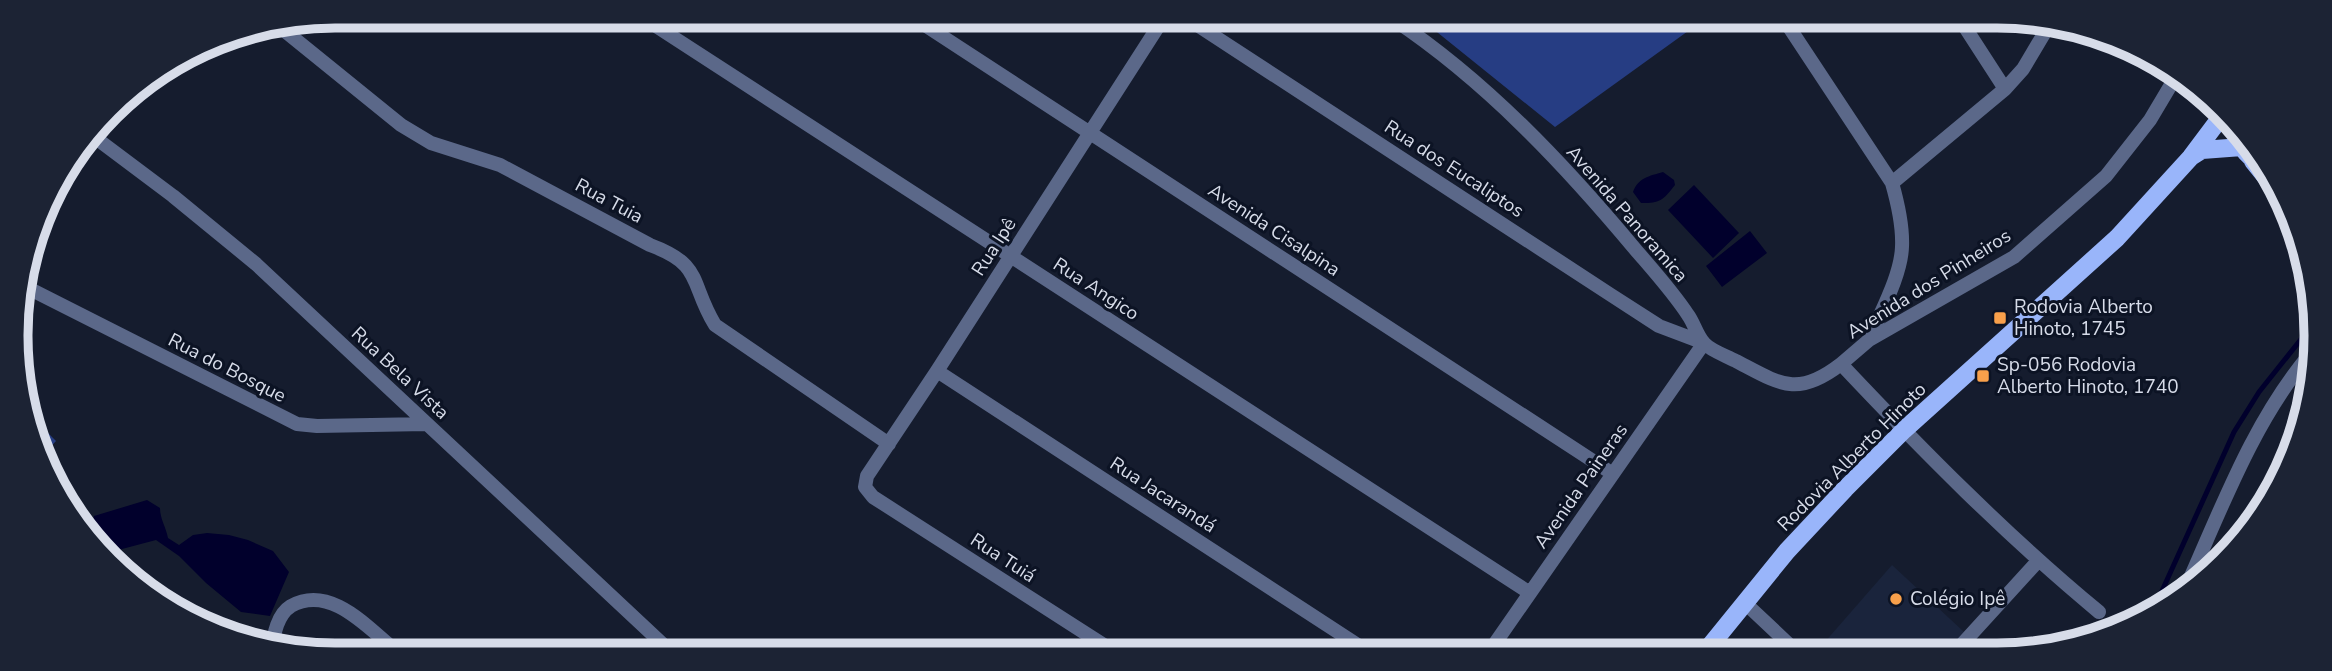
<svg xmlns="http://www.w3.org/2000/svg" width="2332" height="671" viewBox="0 0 2332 671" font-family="'Nunito Sans',sans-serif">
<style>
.built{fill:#1a243c}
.forest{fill:#263d83}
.water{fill:#01002c}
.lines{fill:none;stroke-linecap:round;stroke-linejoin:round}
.stream{stroke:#01002c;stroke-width:5}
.minor{stroke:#5b6889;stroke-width:14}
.primary{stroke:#99b5fa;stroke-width:18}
.poi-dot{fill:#f8a04b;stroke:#0c1324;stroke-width:2.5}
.labels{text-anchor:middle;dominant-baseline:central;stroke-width:6;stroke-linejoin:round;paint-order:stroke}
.street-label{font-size:19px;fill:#d7dce9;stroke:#0c1324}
.poi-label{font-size:19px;fill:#d7dce9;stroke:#0c1324;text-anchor:start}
.rim{fill:none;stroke:#d7dce9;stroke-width:9}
</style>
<rect width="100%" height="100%" fill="#151c2e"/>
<!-- built -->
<path class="built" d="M1892,565l72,67 -18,20 -129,-1z"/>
<!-- forest -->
<path class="forest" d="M1422,20l280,1 -147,106z
M26,411l30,30 -12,13 -17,-35z"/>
<!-- water -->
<path class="water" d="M1663,172l11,8 1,5c-11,14 -15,19 -34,18l-8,-11c5,-14 16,-16 30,-20z
M1694,185l45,48 -26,25 -45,-48z
M1750,231l17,22 -45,34 -16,-21z
M147,500l13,8c0,11 6,19 8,30l11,7 14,-10 14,-2 22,2 19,5 25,11 16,21 -19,44 -29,-4 -35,-29 -27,-27 -23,-16 -49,13 -15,-18 2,-19z"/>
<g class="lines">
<!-- stream -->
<path class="stream" d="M2152,613l82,-181 25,-40 51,-64"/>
<!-- minor -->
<path class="minor" d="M642,17l888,576
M914,18l699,456
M1188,19l423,276 48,31 45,17 -215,309
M1393,19c93,62 171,145 242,230 18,21 38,43 53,66 6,8 9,21 16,28 7,8 23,13 32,18 44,23 61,37 105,3
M1785,21l107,162c6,21 11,43 10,64 -1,29 -22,66 -33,93
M1961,21l44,68
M280,27l121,98 30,18 69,22 150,80c54,20 39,37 65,80l174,119
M93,136l80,60 83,68 413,386
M1892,183l113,-94 18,-20 28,-47
M24,286l273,138 20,2 109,-2
M937,371l430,280
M2184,592c37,-82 68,-169 126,-238
M1745,603l52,49
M2099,612c-92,-76 -176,-161 -258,-248l28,-24 145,-83 92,-81 44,-56 28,-47
M273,649c0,-15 5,-35 18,-43 39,-22 76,21 103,43
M1113,651l-240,-154 -8,-10 2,-11 70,-105 226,-352
M1955,652l83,-91"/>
<!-- primary -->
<path class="primary" d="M2236,131c3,17 14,29 30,35
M2191,157l11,-7 40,-3
M2253,161l21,26
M1705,652l82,-101 58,-62 59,-59 213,-192 74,-81 30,-40"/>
</g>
<!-- markers -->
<g class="poi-dot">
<rect x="1993" y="311" width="14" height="14" rx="3.5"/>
<rect x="1976" y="369" width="14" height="14" rx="3.5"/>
<circle cx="1896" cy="599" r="7"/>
</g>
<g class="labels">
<!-- street labels -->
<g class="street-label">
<text transform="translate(1454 169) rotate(33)">Rua dos Eucaliptos</text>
<text transform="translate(609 201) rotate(28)">Rua Tuia</text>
<text transform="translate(1627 214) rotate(49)">Avenida Panoramica</text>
<text transform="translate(1274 230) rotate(33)">Avenida Cisalpina</text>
<text transform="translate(994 247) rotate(-57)">Rua Ipê</text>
<text transform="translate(1929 284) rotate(-32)">Avenida dos Pinheiros</text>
<text transform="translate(1096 289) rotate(33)">Rua Angico</text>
<text transform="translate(227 368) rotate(27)">Rua do Bosque</text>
<text transform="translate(400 373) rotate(43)">Rua Bela Vista</text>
<text transform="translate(1852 457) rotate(-45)">Rodovia Alberto Hinoto</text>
<text transform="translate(1581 486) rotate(-55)">Avenida Paineras</text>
<text transform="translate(1163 495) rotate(33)">Rua Jacarandá</text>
<text transform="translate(1003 558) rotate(33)">Rua Tuiá</text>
</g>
<!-- poi labels -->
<g class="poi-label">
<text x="2014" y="307">Rodovia Alberto<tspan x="2014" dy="22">Hinoto, 1745</tspan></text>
<text x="1997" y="365">Sp-056 Rodovia<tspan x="1997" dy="22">Alberto Hinoto, 1740</tspan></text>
<text x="1910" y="599">Colégio Ipê</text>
</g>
</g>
<!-- crop -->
<path d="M0 0H2332V671H0ZM335 28H1997A307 307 0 0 1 2304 335V336A307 307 0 0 1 1997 643H335A307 307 0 0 1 28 336V335A307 307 0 0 1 335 28Z" fill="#1c2334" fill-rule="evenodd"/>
<path class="rim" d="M335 28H1997A307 307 0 0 1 2304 335V336A307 307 0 0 1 1997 643H335A307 307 0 0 1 28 336V335A307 307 0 0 1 335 28Z"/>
</svg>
